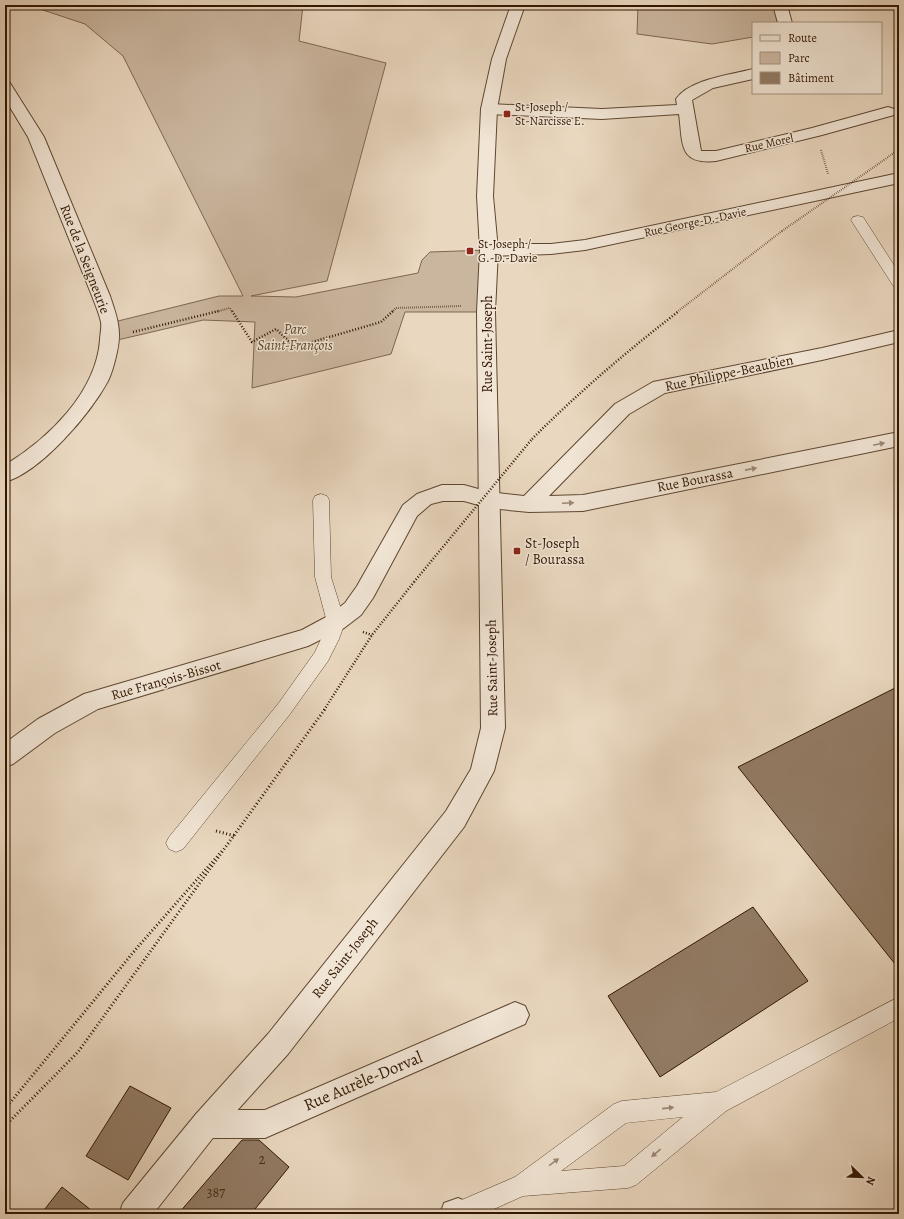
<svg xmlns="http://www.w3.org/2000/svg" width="904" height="1219" viewBox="0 0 904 1219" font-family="Alegreya,serif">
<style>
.green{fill:#cab69f;stroke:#7e6650}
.building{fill:#917a63;stroke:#311600}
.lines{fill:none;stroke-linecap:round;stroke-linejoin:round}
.service-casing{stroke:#5f4630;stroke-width:1}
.minor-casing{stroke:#5f4630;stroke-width:2}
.tertiary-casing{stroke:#5f4630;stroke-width:2}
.path-far2{stroke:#311600;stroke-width:2;stroke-dasharray:0.5 1.5;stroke-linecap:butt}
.path-far1{stroke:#311600;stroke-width:2.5;stroke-dasharray:1 2;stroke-linecap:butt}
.path{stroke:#311600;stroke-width:3;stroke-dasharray:1 2.5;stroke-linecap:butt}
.service{fill:#f1e5d5;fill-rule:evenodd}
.minor{fill:#f1e5d5;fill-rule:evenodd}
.tertiary{fill:#f1e5d5;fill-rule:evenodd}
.path-bridge-far1{stroke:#311600;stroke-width:2;stroke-dasharray:0.5 1.5;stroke-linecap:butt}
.path-bridge{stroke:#311600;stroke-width:2.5;stroke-dasharray:1 2;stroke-linecap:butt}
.oneway{fill:#9b8875}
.poi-dot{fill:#8f2418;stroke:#f1e5d5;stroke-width:1.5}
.labels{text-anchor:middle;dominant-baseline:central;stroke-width:3;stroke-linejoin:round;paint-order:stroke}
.far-poi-label{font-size:12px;fill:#311600;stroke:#f1e5d5;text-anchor:start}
.far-street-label{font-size:12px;fill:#311600;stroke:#f1e5d5}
.street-label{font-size:14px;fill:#311600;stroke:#f1e5d5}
.park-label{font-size:14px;font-style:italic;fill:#5f4630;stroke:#f1e5d5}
.poi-label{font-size:14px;fill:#311600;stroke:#f1e5d5;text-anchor:start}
.near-number-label{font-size:14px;fill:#492f19}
.near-street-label{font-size:17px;fill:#311600;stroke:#f1e5d5}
</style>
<rect width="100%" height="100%" fill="#e9d7bf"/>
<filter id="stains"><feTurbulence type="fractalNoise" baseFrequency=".005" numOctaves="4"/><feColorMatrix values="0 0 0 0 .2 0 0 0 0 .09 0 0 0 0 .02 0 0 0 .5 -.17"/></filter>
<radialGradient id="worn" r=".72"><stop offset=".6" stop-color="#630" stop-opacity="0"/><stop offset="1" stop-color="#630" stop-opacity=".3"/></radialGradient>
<!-- green -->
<path class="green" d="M28,5h275l-4,36 87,22 -59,218 -76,15 45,1 122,-24 4,-13 8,-8 59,-2 -3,62h-81l-14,42 -139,34 3,-66 -52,-2 -94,22 1,-19 109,-27h24l-120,-240 -38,-32z
M638,5h137l2,18h-24v14l-41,7 -75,-10z"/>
<!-- building -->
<path class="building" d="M899,686v283l-161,-202z
M753,907l55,74 -148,96 -52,-81z
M130,1086l41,22 -43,72 -42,-24z
M242,1140h17l30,27 -38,47h-73z
M62,1187l34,27h-55z"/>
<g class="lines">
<!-- service casing -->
<g class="service-casing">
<path id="service" d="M858,216l5,1 36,56v15l-5,-1 -43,-67 2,-3z
M321,494l6,2 2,4 2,77 14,45 -6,17 -11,22 -38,53 -107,135 -7,3 -7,-3 -3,-6 3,-6 109,-133 37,-52 6,-13 6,-17 -12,-45 -2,-77 2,-4z
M899,997v21l-173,93 -90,74 -8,3 -105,8 -40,18h-36l3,-9 65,-28 99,-73 8,-3 94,-9zM683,1117l-59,49 -63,5 65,-48z"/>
</g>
<!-- minor casing -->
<g class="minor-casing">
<path id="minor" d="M773,5h14l5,18h-14z
M753,69v10l-40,9 -21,12 9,51h15l96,-23 76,-21 6,2 2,3 -2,3 -72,20 -106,26c-38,4 -33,-18 -37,-47l-77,5 -113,-5 -6,-2 -2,-3 2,-3 6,-2 113,5 75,-4 -1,-6c14,-20 55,-24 77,-30z
M5,81l5,2 34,54 66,159c7,21 12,34 7,56 -2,9 -5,21 -9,29 -18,33 -67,91 -103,101v-17c43,-26 91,-72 95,-125 0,-5 2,-12 1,-18 -2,-9 -6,-18 -9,-26l-64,-159 -23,-38z
M899,173v10l-314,67 -34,4 -62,2 -6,-2 -3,-4 3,-4 6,-2h62l34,-4z
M899,330v12l-77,18 -157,33 -36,21 -80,82 34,-1 316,-63v14l-316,65 -54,1 -40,-4 -25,-7h-21l-12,3 -14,12 -44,82 -12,17 -17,13 -36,18 -210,63 -43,24 -42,31 -8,3v-24l33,-24 46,-25 218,-64 26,-14 17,-13 12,-17 46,-81 14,-11 25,-9h22l25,7 35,4 91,-92 38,-22 169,-34z
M515,1002l10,4 4,9 -4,9 -260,114h-59l-10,-4 -4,-10 4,-10 10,-4h59z
M458,1198l12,5 4,11h-34l4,-11z"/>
</g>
<!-- tertiary casing -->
<g class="tertiary-casing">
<path id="tertiary" d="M511,5h14l-19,54 -9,50 -4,87 5,54 -3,62 10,416 -11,43 -30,56 -176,227 -72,80 -63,80h-34l4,-11 73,-89 72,-80 178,-223 25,-42 10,-41 -4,-416 3,-62 -3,-54 4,-87 11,-50z"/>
</g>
<!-- path-far2 -->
<path class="path-far2" d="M751,5l8,4
M821,150l7,24
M884,160l15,-11
M215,312l15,-4 2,4
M392,312l4,-4 66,-2
M677,312l105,-81"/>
<!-- path-far1 -->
<path class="path-far1" d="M232,311l20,31 24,-13 19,18 86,-25 12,-11
M133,332l86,-21
M532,439c46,-46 95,-88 147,-128
M363,632l9,3
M324,710l48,-75 42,-53"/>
<!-- path -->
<path class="path" d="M216,831l19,5
M5,1109l131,-160 86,-98
M5,1126l73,-74 247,-343"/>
<!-- service -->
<use href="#service" class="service"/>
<!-- minor -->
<use href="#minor" class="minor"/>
<!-- tertiary -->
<use href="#tertiary" class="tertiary"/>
<!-- path-bridge-far1 -->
<path class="path-bridge-far1" d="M782,231l102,-71"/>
<!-- path-bridge -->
<path class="path-bridge" d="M414,582l118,-143"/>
</g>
<!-- one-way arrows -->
<defs><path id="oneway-solid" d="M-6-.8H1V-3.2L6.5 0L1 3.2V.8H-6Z"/></defs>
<g class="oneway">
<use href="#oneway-solid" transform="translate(879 444) rotate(-12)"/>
<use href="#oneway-solid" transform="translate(751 469) rotate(-11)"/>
<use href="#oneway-solid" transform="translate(568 503) rotate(-2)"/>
<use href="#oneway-solid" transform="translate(668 1108) rotate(-6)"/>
<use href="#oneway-solid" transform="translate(656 1153) rotate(140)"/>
<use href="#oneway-solid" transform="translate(554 1162) rotate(-36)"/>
</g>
<!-- markers -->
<g class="poi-dot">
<rect x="503" y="110" width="8" height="8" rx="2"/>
<rect x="466" y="247" width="8" height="8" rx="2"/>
<rect x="513" y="547" width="8" height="8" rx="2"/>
</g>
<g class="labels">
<!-- far-poi labels -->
<g class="far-poi-label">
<text x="515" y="107">St-Joseph /<tspan x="515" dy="14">St-Narcisse E.</tspan></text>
<text x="478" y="244">St-Joseph /<tspan x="478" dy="14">G.-D.-Davie</tspan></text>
</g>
<!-- far-street labels -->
<g class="far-street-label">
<text transform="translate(769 143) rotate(-13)">Rue Morel</text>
<text transform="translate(695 222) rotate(-12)">Rue George-D.-Davie</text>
</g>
<!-- street labels -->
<g class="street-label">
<text transform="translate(85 259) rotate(69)">Rue de la Seigneurie</text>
<text transform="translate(487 344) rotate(-90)">Rue Saint-Joseph</text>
<text transform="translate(729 373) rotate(-12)">Rue Philippe-Beaubien</text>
<text transform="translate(695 480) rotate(-11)">Rue Bourassa</text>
<text transform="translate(492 668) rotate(-91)">Rue Saint-Joseph</text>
<text transform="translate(166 680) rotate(-16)">Rue François-Bissot</text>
<text transform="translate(345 958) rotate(-52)">Rue Saint-Joseph</text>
</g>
<!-- park labels -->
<g class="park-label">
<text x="295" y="329">Parc<tspan x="295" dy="16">Saint-François</tspan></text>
</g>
<!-- poi labels -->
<g class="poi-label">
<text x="525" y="543">St-Joseph<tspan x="525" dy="16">/ Bourassa</tspan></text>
</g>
<!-- near-number labels -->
<g class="near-number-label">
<text x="262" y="1159">2</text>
<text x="216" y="1192">387</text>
</g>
<!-- near-street labels -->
<g class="near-street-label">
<text transform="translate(363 1081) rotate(-23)">Rue Aurèle-Dorval</text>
</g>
</g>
<!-- margin -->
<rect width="904" height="1219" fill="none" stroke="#e9d7bf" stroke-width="20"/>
<rect x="6" y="6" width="892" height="1207" fill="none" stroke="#311600" stroke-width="2"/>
<rect x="10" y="10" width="884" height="1199" fill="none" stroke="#311600"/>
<!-- legend -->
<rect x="752" y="22" width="130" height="72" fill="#f1e5d5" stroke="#a49280"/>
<rect x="760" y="35" width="20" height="6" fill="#f1e5d5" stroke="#a49280"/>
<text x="788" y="42" font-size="12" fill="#311600">Route</text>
<rect x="760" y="52" width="20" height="12" fill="#cab69f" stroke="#a49280"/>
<text x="788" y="62" font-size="12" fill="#311600">Parc</text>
<rect x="760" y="72" width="20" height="12" fill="#917a63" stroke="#a49280"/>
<text x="788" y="82" font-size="12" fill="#311600">Bâtiment</text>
<!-- north arrow -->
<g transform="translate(862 1177) rotate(113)" stroke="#f1e5d5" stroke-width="3" paint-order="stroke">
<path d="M0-3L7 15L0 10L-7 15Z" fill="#311600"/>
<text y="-6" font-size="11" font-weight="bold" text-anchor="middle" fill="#311600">N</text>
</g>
<rect width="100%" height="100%" filter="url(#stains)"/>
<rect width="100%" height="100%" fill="url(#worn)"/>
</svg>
